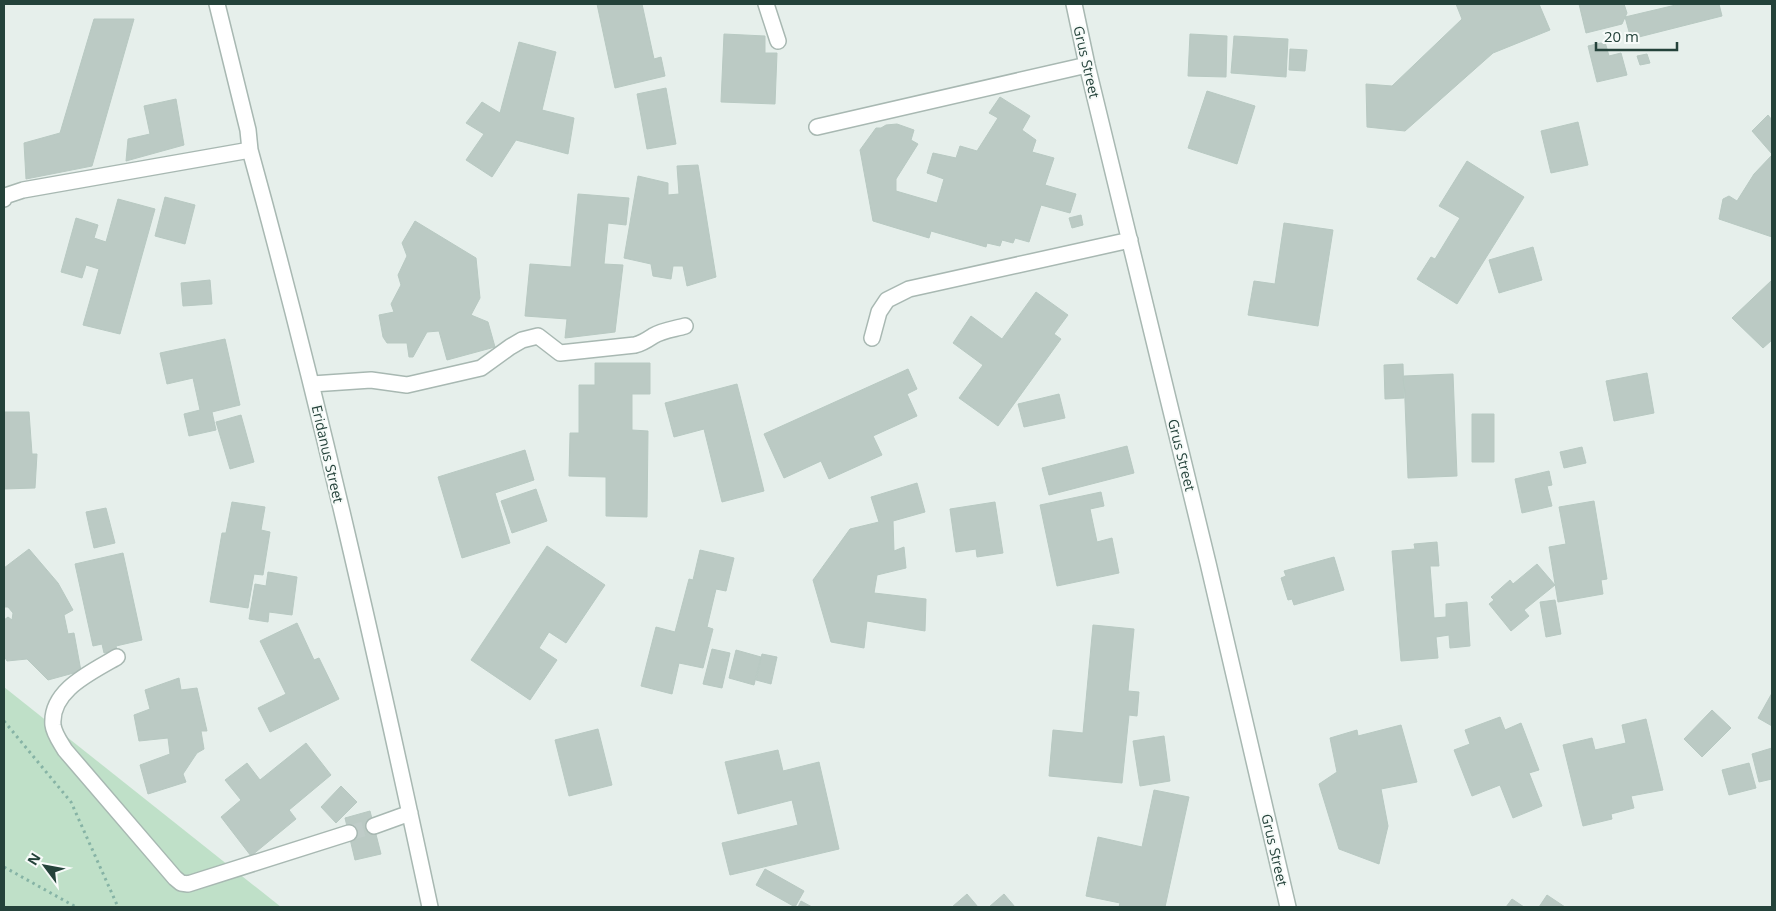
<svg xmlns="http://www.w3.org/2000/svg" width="1776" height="911" viewBox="0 0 1776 911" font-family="'Open Sans',sans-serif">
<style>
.green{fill:#bfe0c8}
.building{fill:#bbcac4;stroke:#b8c9c2}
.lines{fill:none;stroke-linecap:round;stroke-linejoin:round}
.street-tunnel{stroke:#bfccc8;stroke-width:15;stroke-dasharray:15 8;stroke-linecap:butt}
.street-casing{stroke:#a8b8b2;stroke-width:18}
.path{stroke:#86b3a5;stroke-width:3;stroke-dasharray:2.5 4;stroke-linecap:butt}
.street{stroke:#fff;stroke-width:15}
.labels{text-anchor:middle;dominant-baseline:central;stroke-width:4;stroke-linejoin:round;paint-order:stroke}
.street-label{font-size:14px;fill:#24423a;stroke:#f7fbf9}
</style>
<rect width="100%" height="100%" fill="#e6efeb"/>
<!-- green -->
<path class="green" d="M4,687l277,220h-277z"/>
<!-- building -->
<path class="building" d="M597,4h45l12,55 7,-2 4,19 -50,12z
M1456,4h83l11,26 -57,23 -88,78 -38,-4 -1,-43 26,2 70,-67z
M1579,4h45l3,9 -5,11 -36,9z
M1680,4h39l3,12 -91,23 -6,-22z
M94,19h40l-42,147 -66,13 -2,-36 36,-10z
M724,34l41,2v17h12l-2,51 -54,-2z
M1190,34l37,2 -1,41 -38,-1z
M1234,36l54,3 -2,38 -55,-4z
M519,42l37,10 -14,58 32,8 -6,36 -52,-14 -24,37 -26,-17 18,-26 -18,-11 16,-21 18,11z
M1605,42l4,14 12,-3 6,22 -30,7 -9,-36z
M1290,49l17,1 -2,21 -16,-1z
M1647,54l3,9 -10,2 -3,-9z
M666,88l10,56 -29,5 -10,-55z
M1207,91l48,15 -18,58 -49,-16z
M1000,97l30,19 -8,14 14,10 -4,12 22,6 -9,27 31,9 -6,19 -29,-8 -12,37 -14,-4 -2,5 -11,-3 -2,6 -13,-3 -1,4 -55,-16 -2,7 -56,-17 -13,-71 16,-22h5l5,-3 11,-1 17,6 -3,10 7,4 -22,35v12l41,12 7,-24 -17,-6 6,-20 23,5 4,-12 17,5 21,-33 -9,-5z
M176,99l8,46 -58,16 2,-22 22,-5 -6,-28z
M1768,115l4,5v34l-20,-23z
M1578,122l10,43 -37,8 -10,-42z
M1772,155v82l-53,-18 4,-20 6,-3 8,5 17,-27z
M1467,161l57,36 -67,107 -40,-25 14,-22 4,2 25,-41 -21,-12z
M698,165l18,112 -29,9 -4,-20h-10l-2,13 -18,-3 -2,-12 -27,-6 14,-82 30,7v12l11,-1 -2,-28z
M578,194l51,4 -3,27 -18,-2 -4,41 19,1 -8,67 -50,6 2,-19 -42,-3 5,-52 41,3z
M165,197l30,8 -10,39 -30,-8z
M118,199l37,10 -35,125 -37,-9 16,-56 -13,-4 -4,13 -21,-6 15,-54 22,7 -4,13 12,4z
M1081,215l2,10 -11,3 -3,-10z
M415,221l61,37 4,40 -9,17 17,7 7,25 -48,13 -8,-29 -12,1 -14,25h-4l-2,-14h-20l-4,-6 -4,-22 15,-3 -3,-8 10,-19 -3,-10 9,-19 -5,-13z
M1284,223l49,7 -15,96 -70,-11 6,-34 21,3z
M1533,247l9,33 -43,13 -10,-33z
M210,280l2,24 -29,2 -2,-23z
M1772,280v60l-9,8 -31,-30z
M1036,292l32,23 -14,19 7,5 -63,87 -39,-28 24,-33 -30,-22 18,-27 31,23z
M225,339l15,66 -28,7 4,18 -27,6 -5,-22 16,-4 -7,-32 -26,6 -7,-31z
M595,363h55v31h-18v36l16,1 -1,86 -41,-1v-39l-37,-1 1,-43h9v-48h16z
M1403,364l1,34 -19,1 -1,-34z
M908,369l9,20 -10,5 10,22 -44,20 9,19 -53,24 -8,-18 -37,17 -20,-44z
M1647,373l7,40 -40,8 -8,-40z
M1453,374l4,102 -49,2 -4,-102z
M737,384l27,107 -42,11 -18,-73 -30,8 -9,-34z
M1059,394l6,24 -41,9 -6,-23z
M4,412h25l3,42h5l-2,34 -31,1z
M1472,414h22v48h-22z
M241,415l13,47 -24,7 -14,-47z
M1127,446l7,27 -85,22 -7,-27z
M1582,447l4,16 -22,5 -4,-16z
M525,450l9,30 -39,13 15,50 -48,15 -24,-81z
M1549,471l3,14 -5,1 5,20 -30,7 -7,-34z
M917,483l8,29 -32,9 1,30 10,-4 2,21 -29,7 -3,18 52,6 -1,32 -58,-10 -3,27 -33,-6 -18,-62 37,-51 29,-7 -8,-25z
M536,489l11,32 -35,12 -11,-32z
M1101,492l3,14 -14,3 7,33 15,-4 7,35 -62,13 -17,-81z
M1594,501l13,78 -6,1 2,14 -45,8 -9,-55 17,-3 -7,-37z
M232,502l33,5 -4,23 9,2 -7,43 -9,-1 -6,34 -38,-6 12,-69h4z
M995,502l8,51 -26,4 -1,-8 -20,3 -6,-43z
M106,508l9,35 -21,5 -8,-36z
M1437,542l2,24h-9l4,52 12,-1v-13l21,-2 3,44 -20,2 -1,-13 -13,2 2,21 -37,3 -9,-110 23,-2 -1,-5z
M547,546l58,39 -39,58 -17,-11 -10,16 18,12 -27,40 -59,-40z
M29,549l29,34 15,27 -9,5 4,19 6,-1 7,38 -33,9 -21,-21 -20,2 -3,-5v-36l4,-3 4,3 1,-7 -5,-6h-4v-39z
M700,550l34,8 -8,33 -10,-2 -9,38 6,2 -10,39 -24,-5 -7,31 -31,-8 15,-59 19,5 14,-53 4,1z
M123,553l19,87 -26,6 1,4 -13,3 -2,-9 -9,2 -18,-82z
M1334,557l10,33 -50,15 -2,-6 -4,1 -7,-22 5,-2 -2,-5z
M1537,564l18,21 -31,25 5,6 -18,15 -22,-27 5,-4 -3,-3 19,-17 3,4z
M268,572l29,5 -5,38 -23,-3 -1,10 -19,-3 6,-35 11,2z
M1555,600l6,34 -15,3 -6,-35z
M297,623l17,37 5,-2 20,41 -69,33 -12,-24 28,-14 -26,-53z
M1093,625l41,4 -6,62 11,1 -2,24 -8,-1 -7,68 -73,-7 4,-46 30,3z
M712,649l18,4 -8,35 -19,-4z
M736,650l25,7 -7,28 -25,-7z
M762,654l15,3 -6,27 -15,-4z
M179,678l2,12 16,-2 10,43h-6l3,18 -7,4 -14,21 3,8 -38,12 -8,-29 30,-11 -2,-16 -29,3 -5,-26 16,-6 -5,-19z
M1772,693v33l-14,-8z
M1712,710l19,18 -29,29 -18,-18z
M1500,717l5,13 16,-7 18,47 -10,3 13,33 -29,12 -13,-33 -28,11 -18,-46 16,-6 -5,-14z
M1646,719l17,71 -32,6 3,12 -23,6 1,5 -29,7 -20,-81 29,-7 3,12 31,-7 -4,-18z
M1401,725l16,57 -36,7 7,37 -9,38 -40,-15 -20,-65 18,-12 -7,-34 27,-8 1,6z
M598,729l14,56 -43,11 -14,-56z
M1164,736l6,45 -30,5 -7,-45z
M306,743l25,32 -42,35 7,9 -45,37 -30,-39 20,-17 -16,-20 22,-17 13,17z
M1772,748v31l-13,3 -7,-28z
M778,750l5,21 36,-9 20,87 -109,26 -8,-32 76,-18 -6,-25 -54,14 -13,-52z
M1749,763l7,25 -27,7 -7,-25z
M341,786l16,16 -21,21 -15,-16z
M1154,790l35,7 -24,110h-46l1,-4 -34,-7 12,-59 44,10z
M370,811l11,43 -26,6 -10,-42z
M765,869l39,22 -9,16 -39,-22z
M967,894l11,13h-26z
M1004,894l11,13h-26z
M1547,895l18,12h-26z
M1512,899l12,8h-18z
M801,901l11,6h-14z"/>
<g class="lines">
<!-- street-tunnel -->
<path class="street-tunnel" d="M349,833l25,-7"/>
<!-- street casing -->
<g class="street-casing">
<path id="street" d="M217,4l31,126 2,20c69,250 126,504 180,757
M766,4l12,37
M1074,4l13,61 121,498 80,344
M817,127l270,-62
M4,199l1,-3 18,-6 227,-40
M872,338l7,-26 8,-12 22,-11 221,-49
M312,384l59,-4 36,5 74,-17 29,-21 12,-7 16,-4 22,17 75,-8c8,-2 12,-5 18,-9 10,-6 22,-7 32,-10
M117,657c-25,15 -67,33 -64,68 1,9 8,18 12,25l110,128 6,5 7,1 161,-51
M374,826l36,-13"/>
</g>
<!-- path -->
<path class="path" d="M4,721l67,81 47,105
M4,867l72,40"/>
<!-- street -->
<use href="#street" class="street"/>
</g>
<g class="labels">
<!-- street labels -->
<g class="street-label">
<text transform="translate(1087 62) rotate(77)">Grus Street</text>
<text transform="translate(328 454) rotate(77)">Eridanus Street</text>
<text transform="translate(1182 455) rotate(76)">Grus Street</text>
<text transform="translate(1275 850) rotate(77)">Grus Street</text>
</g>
</g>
<!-- border -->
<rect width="1776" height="911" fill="none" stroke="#24423a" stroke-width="10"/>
<!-- north arrow -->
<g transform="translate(45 866) rotate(302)" stroke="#f7fbf9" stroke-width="4" paint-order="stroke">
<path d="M0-4L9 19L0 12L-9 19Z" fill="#24423a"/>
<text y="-8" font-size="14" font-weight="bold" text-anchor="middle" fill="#24423a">N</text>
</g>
<!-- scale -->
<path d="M1596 42v8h81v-8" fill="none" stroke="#24423a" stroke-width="2.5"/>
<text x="1604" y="42" font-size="15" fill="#24423a" stroke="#f7fbf9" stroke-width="4" paint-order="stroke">20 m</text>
</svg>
